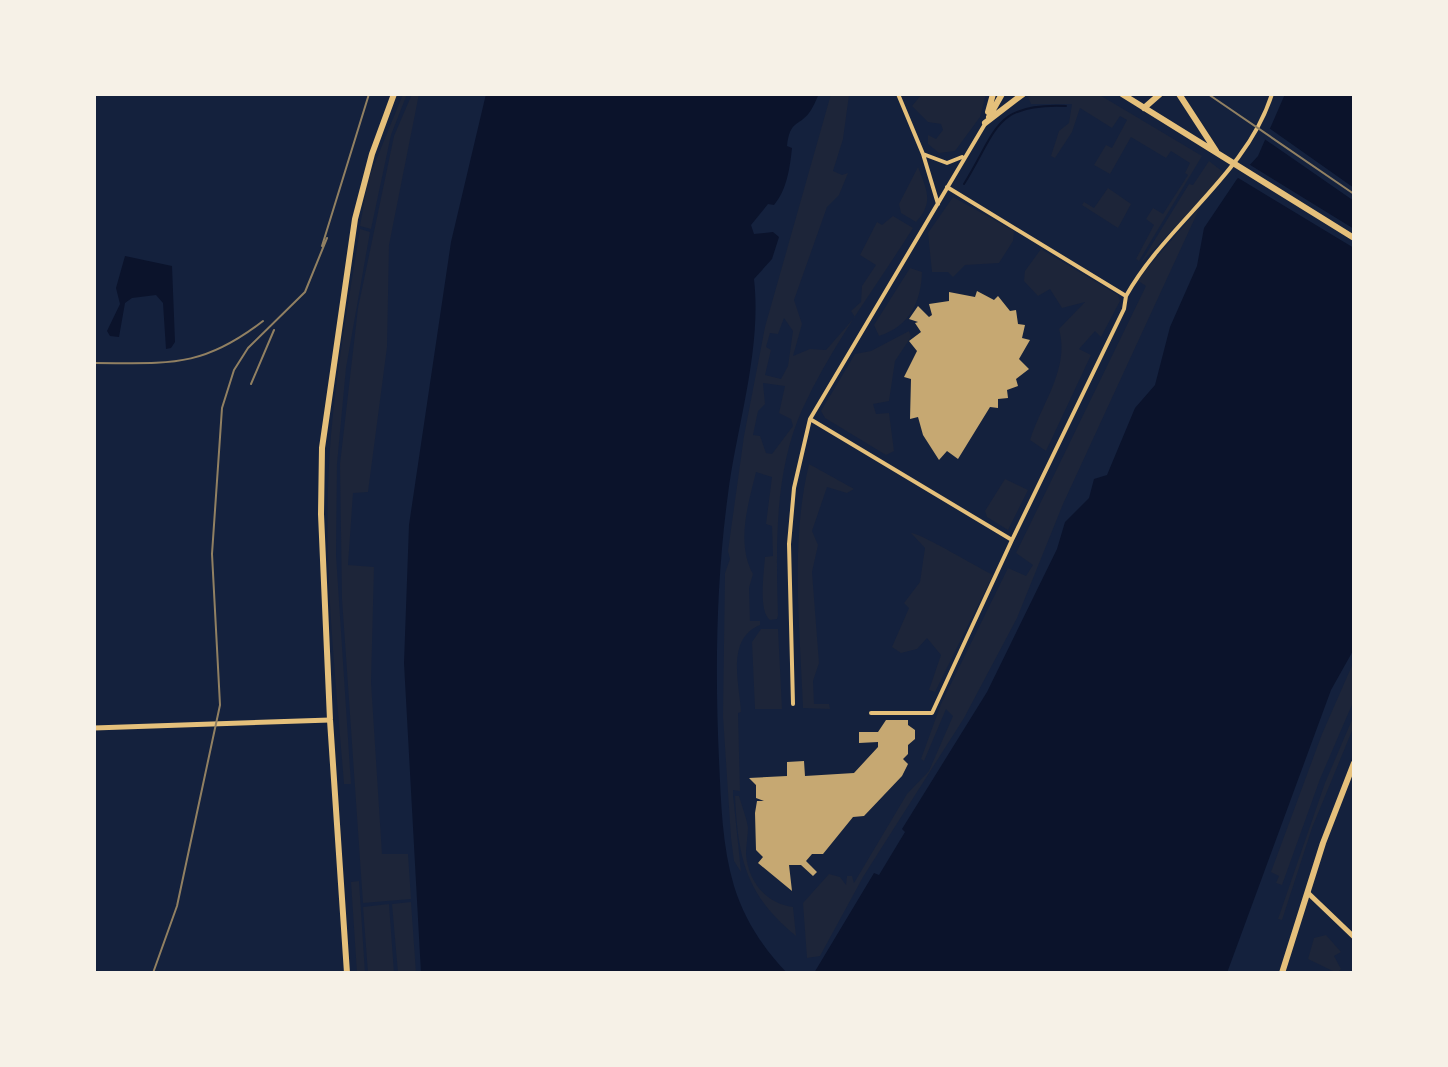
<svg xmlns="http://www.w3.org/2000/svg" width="1448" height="1067" viewBox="0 0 1448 1067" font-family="Barlow,sans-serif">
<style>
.green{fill:#1d2539;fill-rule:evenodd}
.water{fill:#0b132b}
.pier{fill:#14213d}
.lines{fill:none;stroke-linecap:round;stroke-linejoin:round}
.stream{stroke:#0b132b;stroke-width:2}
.building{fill:#c6a872}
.minor{stroke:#e5c07b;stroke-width:4}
.tertiary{stroke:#e5c07b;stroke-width:5}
.secondary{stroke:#e5c07b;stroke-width:6}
.primary{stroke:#e5c07b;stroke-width:6}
.rail{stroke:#918062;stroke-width:2}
</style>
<rect width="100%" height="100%" fill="#14213d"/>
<!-- green -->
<path class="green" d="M403,94h4l-16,41 -20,94 -11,-3 8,-46z
M412,94h7l-30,151 -2,102 -19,145 -15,1 -5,72 26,2 -3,115 11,172h26l3,45 -48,4 -21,-304 -2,-135 18,-156 36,-172z
M831,94l18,1 -6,44 -10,32 9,4 6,-2 -9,22 -12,12 -33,93 8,24 -9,32 17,-7 16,1 29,-33 -4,-6 10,-9 1,-16 14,-21 -16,-10 17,-33 5,3 11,-9 20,12c-37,59 -82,118 -111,182 -28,62 -26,138 -24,205l-1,4 -7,1c-12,-9 -6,-47 -5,-63l8,-1 -1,-30 -6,-2 6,-47 -16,-5c-8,33 -20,71 -3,102l-4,14 1,33h10v4c-35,14 -20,61 -19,87l-3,1 2,78 -7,-1v5l8,77 -7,-11 -3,-23 -8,-122 2,-143 5,-14 -2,-8 16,-115 21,-109zM784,318l9,13 -5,35 -7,13 -16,-4 6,-25 -5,-3 4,-14 8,1zM763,383l22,3 -6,27 12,6 2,7 -21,28 -6,-1 -6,-17 -7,-1 5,-24 7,-7z
M922,94h64l-6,23 -25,34 -16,2 -11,-9v-9l8,4 7,-9 -2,-6 -13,-2 -16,-16z
M1036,94h62l104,62 -63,105 -3,-2 18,-34 -8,-6 7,-11 10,6 25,-39 -3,-2 5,-10 -19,-12 -5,7 -35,-21 -21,37 -16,-9 12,-20 6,3 15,-28 -7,-4 -8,12 -32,-20 -8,24 -17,26 -4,-2 8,-25 10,-8 3,-19h-41l-3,-7z
M1209,161l14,11 -4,9 -79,83 49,-80 4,1z
M918,167c9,23 16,36 -2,55l-15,-9 -2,-9z
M1108,188l23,16 -13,24 -36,-23 2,-3 10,6z
M953,197l61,34 -1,10 -14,22 -34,2 -12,12 -5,-5h-16l-4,-39z
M1200,207l-137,297 -46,114 -53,100 -101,159 -43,79 -13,2 -4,-55 26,-29 11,3 6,8 1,-9h5l2,7 53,-89 22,-23 24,-55 -7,-7 -22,52 -3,-2 20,-55 67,-136 18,8 7,-11 -17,-12 130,-267 -9,-6z
M360,229l10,3 -24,136 -9,96 -1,91 15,229h-7c-9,-115 -23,-233 -13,-349 6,-69 18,-137 29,-206z
M1041,249l77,46 2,6 -19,36 -6,-6 -16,18 12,6 -45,96 -16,-11c12,-37 40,-72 29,-111l26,-27 -23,6 -12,-19 -12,7 -14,-15 1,-10z
M910,268l12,4c-1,30 -12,54 -43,64l-5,-11z
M909,331l2,6 -16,24 -6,40 -16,3 3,10 13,-1 5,38 -8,4 -61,-37 -4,-7 34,-57 16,-3z
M809,464l45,25 -7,4 -20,-6 -15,44 6,14 -6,27 7,91 -6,18 1,23h15l1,5 -27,-1c-3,-81 -13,-165 6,-244z
M1005,479l23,11 -20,40 -21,-13 -2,-6z
M911,533c9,0 68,35 82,42l-58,117 -6,-2 12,-35 -14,-17 -10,11 -16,4 -9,-6 17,-39 -5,-5 16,-21 5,-34z
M761,629h17l4,80h-27l-3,-67z
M1354,661v39l-34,79 -38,106 -6,-2 3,-7 -8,-4 51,-138z
M1354,715v11l-42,102 -30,92 -4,-1 47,-136z
M735,796h4c3,10 7,21 9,31 0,9 -2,18 -2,27 2,27 20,50 47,53l3,29c-50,-41 -58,-77 -61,-140z
M359,881l6,92h-8l-6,-91z
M411,902l5,71h-18l-6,-69z
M389,904l5,69h-26l-5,-66z
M1326,935l15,17 -7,4 7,13 -4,4 -29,-14 6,-21z"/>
<!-- water -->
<path class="water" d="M486,94h333c-3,6 -6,14 -10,19 -11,14 -19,7 -22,33l5,2c-2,19 -5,42 -18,57l-6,-1 -17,21 3,9 19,-2 6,5 -7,22 -18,20c8,70 -17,146 -26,215 -12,88 -13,178 -9,266 2,42 3,85 15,126 10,33 29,62 53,87h-366l-17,-310 5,-138 42,-283z
M1285,94h69v555l-23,41 -104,283h-413l60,-100 5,2 26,-43 -3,-3 85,-137 70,-143 8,-27 24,-24 5,-19 13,-4 28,-67 20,-23 15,-58 27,-61 7,-38 33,-49 21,-23z
M125,256l47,10 3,76 -4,6 -5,1 -3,-46 -7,-8 -24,3 -7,5 -6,34 -9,-1 -3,-5 13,-27 -4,-16z"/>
<!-- pier -->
<path class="pier" d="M1269,128l85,60v13l-91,-63z
M1247,163l107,66v19l-119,-72z"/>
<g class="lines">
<!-- stream -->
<path class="stream" d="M964,184c34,-55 30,-81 102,-78"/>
</g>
<!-- building -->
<path class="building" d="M977,291l17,9 4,-4 12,15 6,-1 2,14 7,1 -3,13 8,2 -11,19 10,10 -13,10 2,7 -11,4 1,8 -10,1v9l-8,-1 -32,52 -11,-8 -8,9 -16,-25 -5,-18 -8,2 1,-40 -7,-2 13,-26 -8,-10 12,-9 -6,-9 3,-1 -9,-3 9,-13 11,11 3,-2 -3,-11 20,-3v-9l26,5z
M886,720h22v5l7,5v9l-7,6v9l-5,5 5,5 -6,12 -38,40 -11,1 -30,37h-11l-6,7 11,11 -4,4 -12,-11h-12l3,26 -34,-28 5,-6 -7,-7 -1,-37 2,-12h7l-8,-3v-13l-7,-7 38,-2v-14l17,-1 1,15 49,-3 24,-26v-5l-19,1v-11h19z"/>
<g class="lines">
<!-- minor -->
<path class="minor" d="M898,94l25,60 24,9 15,-6
M923,154l15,50
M1126,296c41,-73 120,-121 146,-202
M810,419l202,121 112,-231 2,-13 -179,-109
M793,704l-4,-160 5,-56 16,-69 175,-295
M871,713h61l80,-173"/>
<!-- tertiary -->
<path class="tertiary" d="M94,728l236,-8
M1308,893l46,44"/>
<!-- secondary -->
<path class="secondary" d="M347,973l-17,-253 -9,-206 1,-66 33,-229 17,-65 22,-60
M1282,973l41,-130 31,-80"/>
<!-- primary -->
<path class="primary" d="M1122,94l232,144
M1179,94l37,57
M1144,108l16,-14
M988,112l5,-18
M989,117l13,-23
M985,123l38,-29"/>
<!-- rail -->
<path class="rail" d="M1208,94l146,100
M322,246l47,-152
M94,363c74,0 107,6 169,-42
M251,384l23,-54
M153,973l24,-67 43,-201 -8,-151 10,-146 12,-38 14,-22 57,-56 22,-54"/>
</g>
<!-- border -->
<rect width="1448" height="1067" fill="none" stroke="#f6f1e7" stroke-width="192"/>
</svg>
